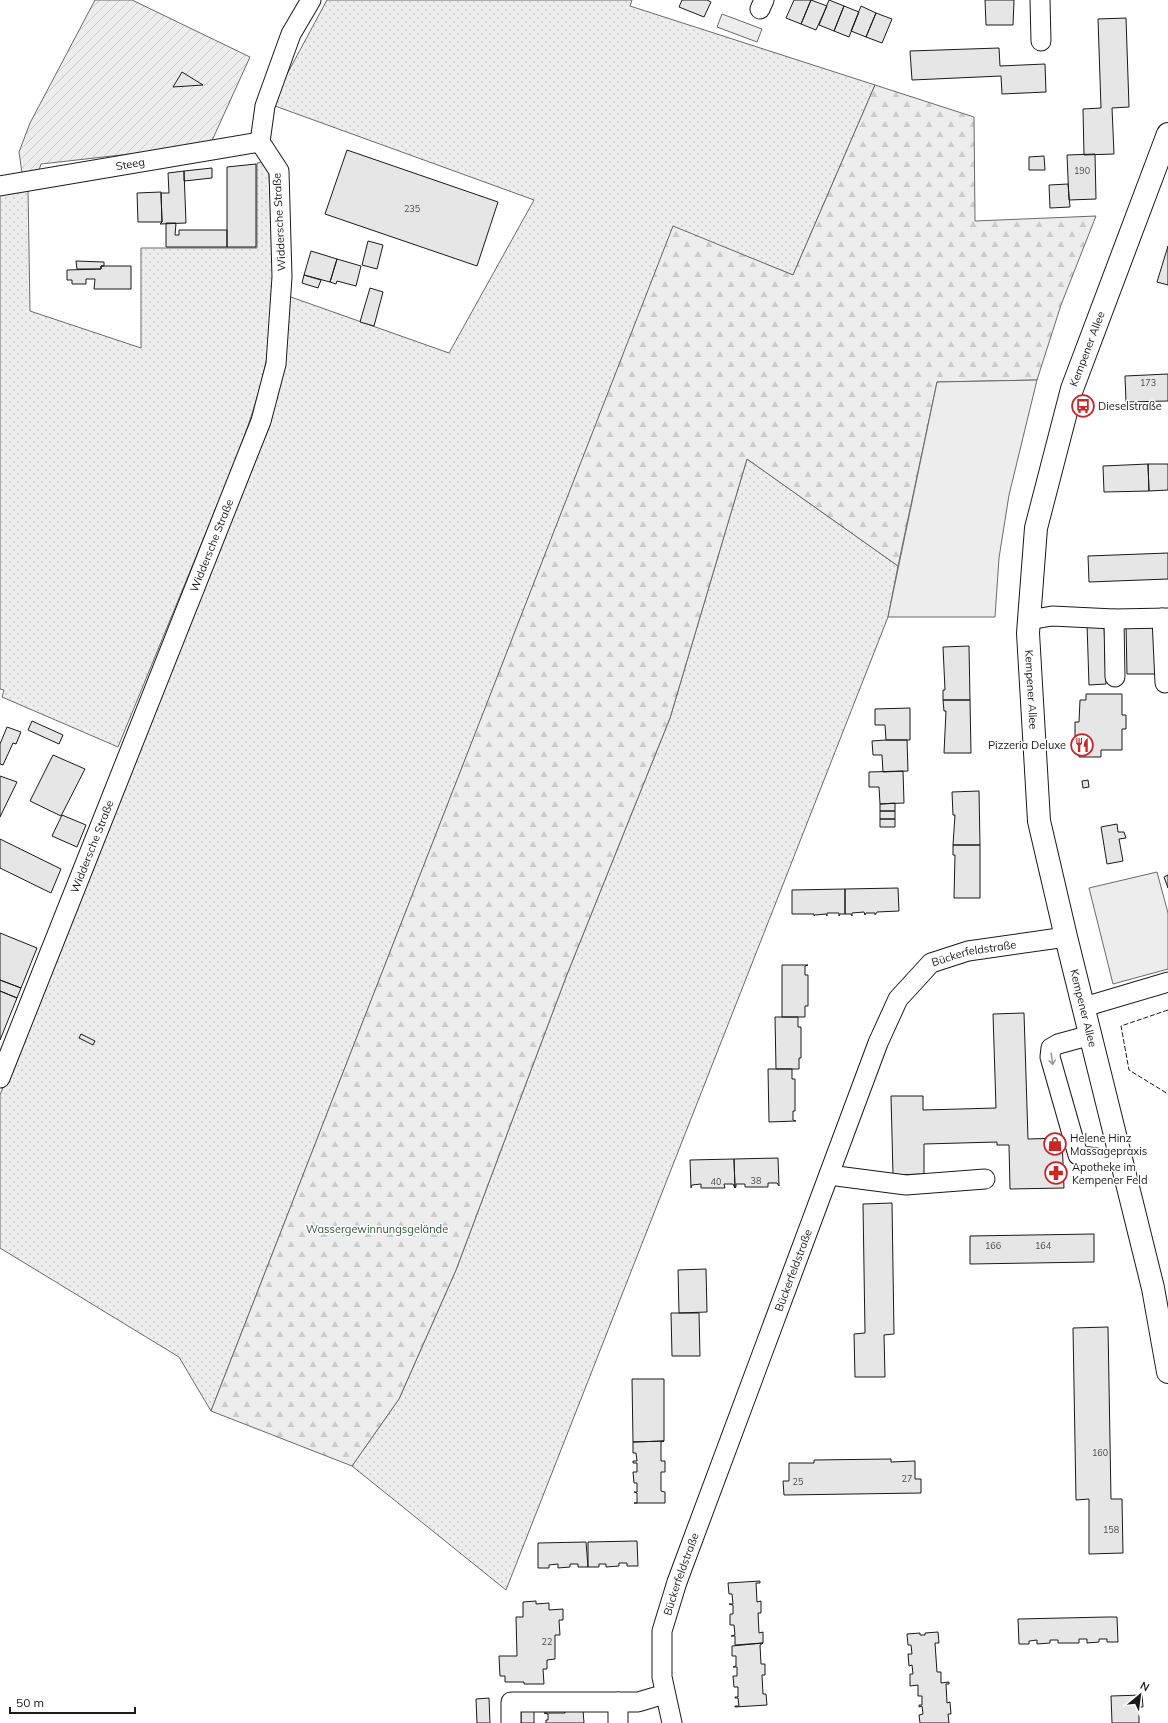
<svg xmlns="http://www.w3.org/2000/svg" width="1168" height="1723" viewBox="0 0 1168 1723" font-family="Mulish,sans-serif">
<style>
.grass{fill:url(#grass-dots);stroke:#6a6a6a}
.forest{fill:url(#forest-firs);stroke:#6a6a6a}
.built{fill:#ededed;stroke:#6a6a6a}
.garden{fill:url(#garden-furrows);stroke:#6a6a6a}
.building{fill:#e6e6e6;stroke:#1a1a1a}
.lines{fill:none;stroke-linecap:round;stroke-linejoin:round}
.minor-casing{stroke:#1a1a1a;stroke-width:21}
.major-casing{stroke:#1a1a1a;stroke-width:24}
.minor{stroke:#fff;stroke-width:19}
.major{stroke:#fff;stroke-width:22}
.fence{stroke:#1a1a1a;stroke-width:1;stroke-dasharray:5 2;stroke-linecap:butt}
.oneway{stroke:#989898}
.labels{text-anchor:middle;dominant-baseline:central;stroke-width:3;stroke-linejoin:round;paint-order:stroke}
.number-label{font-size:9px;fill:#4d4d4d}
.street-label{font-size:11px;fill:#1a1a1a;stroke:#fff}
.poi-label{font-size:11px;fill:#1a1a1a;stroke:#fff;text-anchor:start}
.park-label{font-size:11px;fill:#2b5a34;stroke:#fff}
</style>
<defs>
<pattern id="grass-dots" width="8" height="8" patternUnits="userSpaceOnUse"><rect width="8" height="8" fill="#ededed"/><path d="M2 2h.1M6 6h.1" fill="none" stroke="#cbcbcb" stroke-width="1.8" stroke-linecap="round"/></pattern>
<pattern id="forest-firs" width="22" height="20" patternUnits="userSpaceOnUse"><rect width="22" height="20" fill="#ededed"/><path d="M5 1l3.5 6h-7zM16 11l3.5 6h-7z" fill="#cbcbcb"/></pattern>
<pattern id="garden-furrows" width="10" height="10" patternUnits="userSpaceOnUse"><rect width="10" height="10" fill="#ededed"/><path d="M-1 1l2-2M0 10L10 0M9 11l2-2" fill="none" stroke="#cbcbcb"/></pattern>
</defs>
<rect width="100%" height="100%" fill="#fff"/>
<!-- grass -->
<path class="grass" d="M327,0h305l-2,6 245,79 -82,190 -120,-48 -462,1184 -32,-54 -179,-109v-153l131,-334 133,-326 24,-139 161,57 85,-153 -259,-94 11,-30z
M268,162c4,65 11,134 -2,200 -12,58 -37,113 -59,168 -30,72 -59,145 -89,217l-116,-50 2,-7 -4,-1v-497l28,-4 2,123 111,37v-100h116v-85z
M747,459l151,107 -10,51 -382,973 -154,-124 47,-67 57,-129 110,-293 104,-259z"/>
<!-- forest -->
<path class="forest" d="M875,85l99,32 1,104 121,-5 -35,89 -24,75 -100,2 -39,184 -151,-107 -77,259 -104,259 -110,293 -57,129 -47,67 -141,-55 462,-1185 120,49z"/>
<!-- built -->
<path class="built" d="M722,14l40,15 -5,13 -40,-15z
M1037,380l-28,115 -10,63 -4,59h-107l49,-235z
M1157,872l11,41v56l-55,15 -24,-96z"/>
<!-- garden -->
<path class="garden" d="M95,0h37l118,57 -40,88 -169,19 -5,15 -13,1 -4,-28 11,-29z"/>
<!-- building -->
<path class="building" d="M682,0h25l4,2 -7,15 -25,-10z
M794,0h17l-10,24 -15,-6z
M811,0l16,6 -11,24 -15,-6z
M829,0l15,6 -10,25 -15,-6z
M985,0h29l-1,25h-27z
M844,6l15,6 -10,25 -15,-6z
M861,6l15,7 -10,24 -15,-6z
M876,13l16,6 -10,24 -16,-6z
M1126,18l3,89 -17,1 2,46 -30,1 -1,-46 18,-1 -3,-89z
M999,48l1,18 45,-2 1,28 -44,2 -1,-18 -89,4 -2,-29z
M182,72l21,13 -30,2z
M347,150l151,52 -21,64 -152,-52z
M1095,154l1,45 -27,1 -2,-45z
M1044,156l1,14h-16v-13z
M256,164v83h-29v-80z
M212,168v10l-28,3v-10z
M184,171l2,52 -26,1 2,-2 -1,-29h8l-1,-20z
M1068,184l2,23 -20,1 -1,-23z
M161,192l1,30h-24l-1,-29z
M166,223h10l-1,12h4v-5h48v17h-61z
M368,241l15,4 -6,24 -15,-4z
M1168,246v39l-11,-3z
M311,251l26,8 -7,23 -26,-7z
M337,259l24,7 -5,20 -19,-5 -1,3 -6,-2z
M76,261l28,1v4h-3v3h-24z
M101,266h30v23h-37l1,-10h-9v5h-14v-4h-5v-10l34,-1z
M304,275l17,5 -3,8 -16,-5z
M370,288l13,4 -9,34 -14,-4z
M1168,374v27l-42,1 -1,-26z
M1148,464l1,27 -45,1 -1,-26z
M1148,464h20v26l-19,1z
M1168,553v26l-79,3 -1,-26z
M1126,623h29l1,51h-29z
M1087,624h17l2,60 -17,1z
M969,646l1,54h-27v-10h2l-2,-43z
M1086,694h36v21h4v14h-4v21h-21v7h-22v-21h-4v-14h4l1,-22h6z
M943,700h27l1,53h-27l2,-42h-2z
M910,708v32h-24l-1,-15h-10v-16z
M32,721l31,14 -4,9 -31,-14z
M7,727l14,5 -5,12 -3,-1 -10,22 -3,-1v-20z
M886,740h21l1,31 -25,1 -1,-17h-9l-1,-14z
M53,755l32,14 -24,47 -31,-15z
M903,771l1,32 -24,1 -1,-17h-10v-15z
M0,776l17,6 -17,35z
M1088,780l1,7 -6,1 -1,-7z
M979,791l1,54h-27l2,-30h-2l-1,-23z
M895,803v8h-15v-7z
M880,811h15v8h-15z
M62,815l24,10 -9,22 -25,-11z
M880,819h15v8h-15z
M1117,824l1,8h6l2,6 -7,1 4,22 -16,3 -6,-37z
M0,839l61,30 -10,24 -51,-25z
M953,845h27v53h-26l1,-43h-2z
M1168,875v13l-4,-11z
M898,888l1,23 -22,1 -2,3v-2h-9l-1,2 -1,-3 -12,1v3l-1,-2h-6v-25z
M845,889v25h-5l-1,2v-3h-12v3l-1,-2 -11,1 -1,1v-2h-22v-24z
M0,933l37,15 -16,40 -21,-8z
M782,965h26l-3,1v9h3v31h-3v11h-23z
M0,980l21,8 -4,10 -17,-7z
M0,991l17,7 -17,42z
M1024,1013l4,126 34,-1 2,50 -54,1 -1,-44h-12v-3l-73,2v30l-31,1 -2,-79h32v14l73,-2 -3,-94z
M775,1017h23v10h3v31h-2v11h-23z
M81,1034l14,7 -2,4 -14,-7z
M768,1069h24v10h3v32h-2v9l3,1 -27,1z
M778,1158l1,28 -2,-3h-9v4h-23v-3h-9v3l-1,1 -1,-29z
M734,1159l1,29 -2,-4h-9l1,4h-24v-4l-9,1 -1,3 -1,-28z
M892,1203l2,131 -10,1 1,42h-30l-1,-43 11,-1 -2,-129z
M1094,1234v28l-124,2v-28z
M706,1269l1,43 -28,1 -1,-43z
M671,1313h28l1,43h-28z
M1108,1327l3,172h11l1,54 -34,1v-55l-13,1 -3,-172z
M632,1379h32v62l-31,1z
M664,1441l-3,1v19h4v11h-4v19l4,1v11h-31h3v-10l-3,-1h3v-9h-3l-1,-11h4v-9h-4v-2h4l-1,-8h-3v-11z
M891,1459v3l24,-1v18h6v14l-137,2 -1,-14h6v-18h25v-3z
M636,1541h1l1,25h-11v-3h-8v3l-13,1v-3h-7v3h-11v-25z
M586,1542l2,25h-10v-3h-8v3l-12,1v-4l-9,1v3h-11v-25z
M760,1581v2h-4l1,19 4,-1v12h-3l1,20 4,-1v11l-28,2v-9h-4l4,-1 -1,-10h-4v-11h3v-9l-4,-1h4l-1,-10h-3l-1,-11z
M536,1601v3l13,-1v7l14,-1v11h-4l1,15h-5v24l-8,1v9h-4l1,15h-20v-2h-19v-6h-5l-1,-20h18l-1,-39h7v-15z
M1107,1617h10l1,25h-11v-3h-8v3l-12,1v-4h-8v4h-21v-3h-8v3l-13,1v-4l-8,1v3h-10l-1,-25z
M938,1632l1,11h-4l2,29h4v11l8,-1v2h-3l1,19 3,-1 1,12h-3l1,9h-29l-1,-8 4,-1 -1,-8 -3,1v-2h3v-9h-4v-11l-8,1v-12h3l-1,-9 -3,1 -1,-12h4l-1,-9h-3l-1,-11 13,-1v2h5v-2z
M763,1643l-3,2 1,19h4v11h-3l1,19h3l1,11 -32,2v-1h4l-1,-8h-3v-1h3v-10h-4l-1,-11h4v-9h-4l3,-1v-10h-4v-10z
M1142,1695l1,12h-4v16h-27l-1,-27z
M489,1698l1,25h-13l-1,-24z
M534,1707v16h-13v-15z
M565,1710h18l1,13h-38v-3h2v-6l-4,-1h21z"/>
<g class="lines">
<!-- minor casing -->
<g class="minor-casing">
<g id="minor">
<path d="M1040,0l1,41"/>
<path d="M760,9l4,-9"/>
<path id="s1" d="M0,186l260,-44"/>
<path d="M1162,618l3,65"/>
<path d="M1114,619l1,58"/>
<path d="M1029,620l23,-4 62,3 54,-1"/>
<path d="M1084,1007l84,-25"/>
<path d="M1091,1035l-33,9 -7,4 -1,9 28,98 25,4 18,-3"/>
<path id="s2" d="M0,1078l261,-657 15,-57 6,-87 -3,-106 -19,-29 5,-36 26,-72 20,-34"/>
<path d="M829,1175l77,10 79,-6"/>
<path d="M511,1723v-21h127l27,-8"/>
<path d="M618,1723v-21"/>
<path id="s3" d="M672,1723l-10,-46v-46l15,-49 201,-539 20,-44 33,-36 37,-12 98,-14"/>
</g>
</g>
<!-- major casing -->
<g class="major-casing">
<g id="major">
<path id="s4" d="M1168,134l-96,255 -36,139 -8,105 11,188 27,116 87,351 15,84"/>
</g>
</g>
<!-- minor -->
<use href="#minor" class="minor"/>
<!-- major -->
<use href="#major" class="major"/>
<!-- fence -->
<path class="fence" d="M1168,1010l-47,16 8,44 39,24"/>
</g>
<!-- one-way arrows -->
<defs><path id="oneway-shaft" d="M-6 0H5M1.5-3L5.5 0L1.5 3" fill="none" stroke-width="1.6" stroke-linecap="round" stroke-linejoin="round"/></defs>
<use class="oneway" href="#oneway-shaft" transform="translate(1052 1059) rotate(82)"/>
<!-- icons -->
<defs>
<g id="bus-ring" transform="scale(1.15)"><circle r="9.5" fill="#fff" stroke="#c62828" stroke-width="1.5"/><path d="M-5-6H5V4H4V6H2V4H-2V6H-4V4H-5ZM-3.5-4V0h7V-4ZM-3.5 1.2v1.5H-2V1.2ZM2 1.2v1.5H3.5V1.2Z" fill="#c62828"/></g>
<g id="restaurant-ring" transform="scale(1.15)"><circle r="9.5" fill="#fff" stroke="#c62828" stroke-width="1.5"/><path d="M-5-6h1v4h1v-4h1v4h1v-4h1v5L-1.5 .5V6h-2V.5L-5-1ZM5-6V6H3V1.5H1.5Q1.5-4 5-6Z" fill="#c62828"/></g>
<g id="shop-ring" transform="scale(1.15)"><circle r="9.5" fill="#fff" stroke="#c62828" stroke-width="1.5"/><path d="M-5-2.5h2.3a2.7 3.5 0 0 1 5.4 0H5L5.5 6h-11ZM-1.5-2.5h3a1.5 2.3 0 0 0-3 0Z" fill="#c62828"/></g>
<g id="pharmacy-ring" transform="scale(1.15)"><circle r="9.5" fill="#fff" stroke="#c62828" stroke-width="1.5"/><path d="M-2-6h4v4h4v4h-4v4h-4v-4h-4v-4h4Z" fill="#c62828"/></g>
</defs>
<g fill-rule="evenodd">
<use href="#bus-ring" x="1083" y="406"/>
<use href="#restaurant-ring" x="1082" y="745"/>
<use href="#shop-ring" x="1055" y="1144"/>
<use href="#pharmacy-ring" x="1056" y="1173"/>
</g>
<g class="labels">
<!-- number labels -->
<g class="number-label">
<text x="1082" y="170">190</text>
<text x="412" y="208">235</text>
<text x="1148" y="382">173</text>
<text x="756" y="1180">38</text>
<text x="716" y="1181">40</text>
<text x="993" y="1245">166</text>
<text x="1043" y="1245">164</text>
<text x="1100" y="1452">160</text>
<text x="907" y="1478">27</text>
<text x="798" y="1481">25</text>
<text x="1111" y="1529">158</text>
<text x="547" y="1641">22</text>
</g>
<!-- street labels -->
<g class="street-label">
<text stroke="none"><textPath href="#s1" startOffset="132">Steeg</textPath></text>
<text transform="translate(279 222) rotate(-93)">Widdersche Straße</text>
<text transform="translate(1087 349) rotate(-69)">Kempener Allee</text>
<text stroke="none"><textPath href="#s2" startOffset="573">Widdersche Straße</textPath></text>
<text stroke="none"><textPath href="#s4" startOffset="578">Kempener Allee</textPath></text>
<text stroke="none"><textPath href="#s2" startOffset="249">Widdersche Straße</textPath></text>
<text stroke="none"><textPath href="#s3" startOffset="861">Bückerfeldstraße</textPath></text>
<text stroke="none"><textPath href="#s4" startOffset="902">Kempener Allee</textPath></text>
<text stroke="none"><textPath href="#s3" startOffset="477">Bückerfeldstraße</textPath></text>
<text stroke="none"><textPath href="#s3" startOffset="153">Bückerfeldstraße</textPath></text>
</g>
<!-- poi labels -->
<g class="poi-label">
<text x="1098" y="406">Dieselstraße</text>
<text x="1066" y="745" text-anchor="end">Pizzeria Deluxe</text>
<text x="1070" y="1138">Helene Hinz<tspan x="1070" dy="13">Massagepraxis</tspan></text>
<text x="1072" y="1167">Apotheke im<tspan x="1072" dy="13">Kempener Feld</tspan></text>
</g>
<!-- park labels -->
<g class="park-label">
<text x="377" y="1229">Wassergewinnungsgelände</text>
</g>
</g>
<!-- north arrow -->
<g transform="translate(1140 1695) rotate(29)" stroke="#ffffff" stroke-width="3" paint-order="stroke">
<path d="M0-3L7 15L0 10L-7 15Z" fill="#1a1a1a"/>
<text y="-6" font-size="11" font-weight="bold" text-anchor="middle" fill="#1a1a1a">N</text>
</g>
<!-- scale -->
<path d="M10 1707v6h125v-6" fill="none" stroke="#1a1a1a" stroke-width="2"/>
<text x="16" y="1707" font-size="12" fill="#1a1a1a" stroke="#ffffff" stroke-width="3" paint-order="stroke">50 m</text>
</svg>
